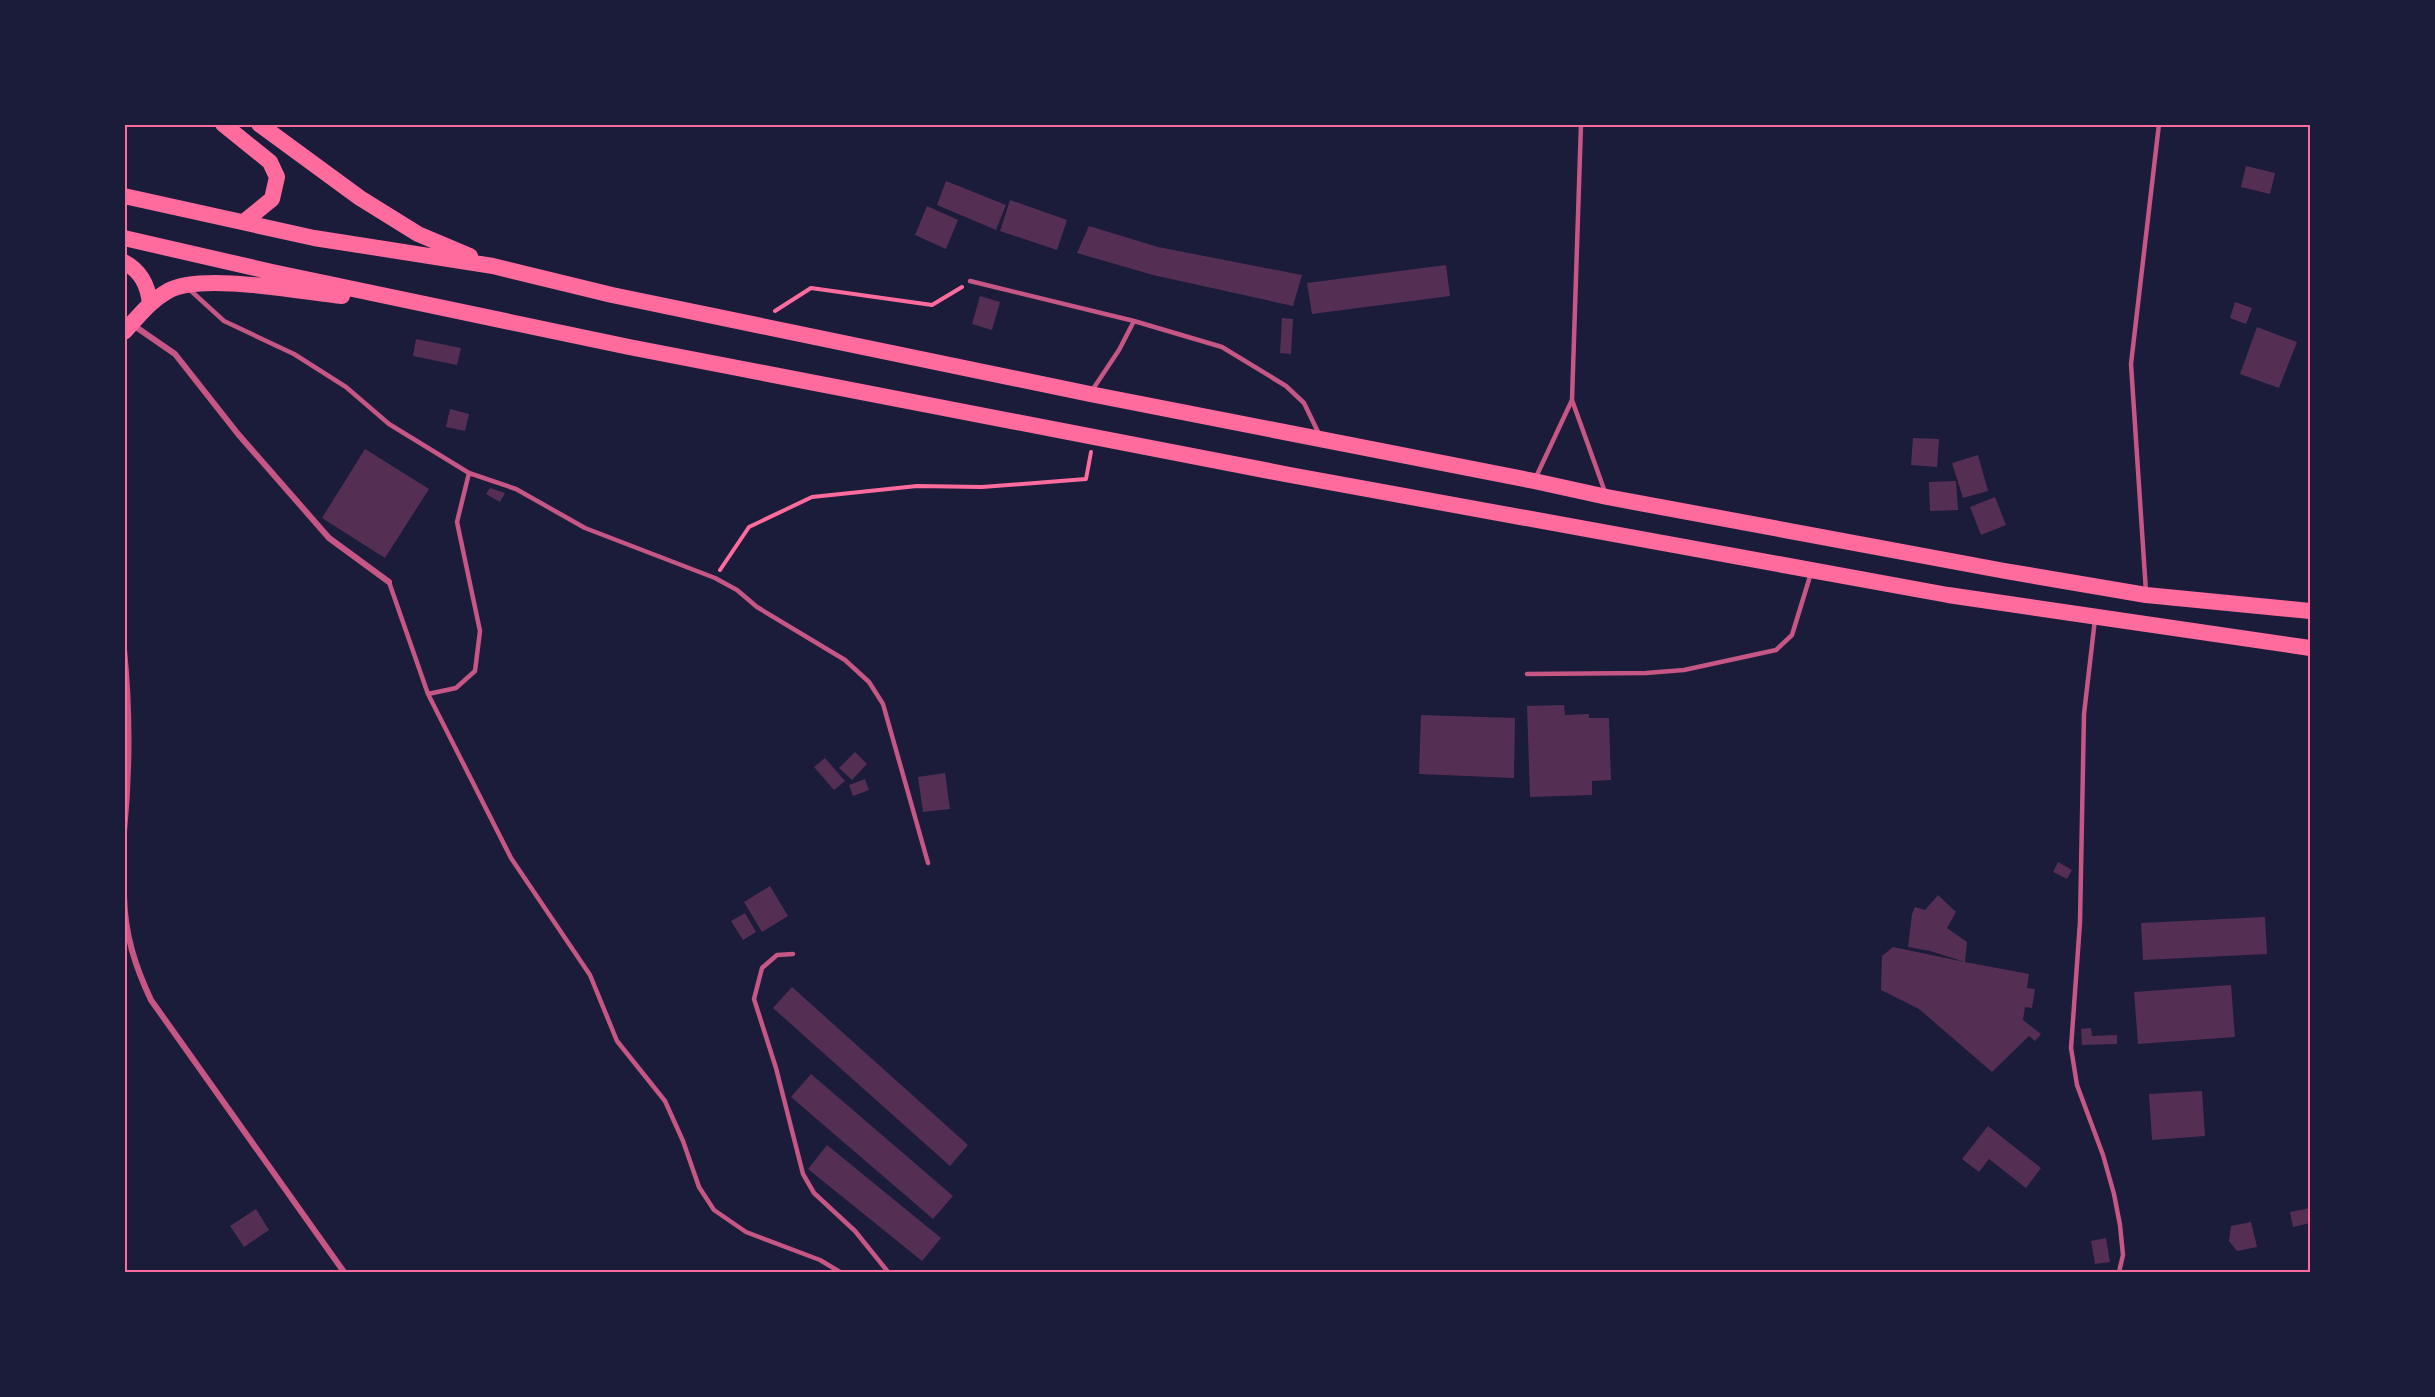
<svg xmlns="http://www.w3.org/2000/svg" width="2435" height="1397" viewBox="0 0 2435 1397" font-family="'Public Sans',sans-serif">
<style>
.building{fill:#542f53}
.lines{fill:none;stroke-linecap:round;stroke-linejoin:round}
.path{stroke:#ff6b9d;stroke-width:4}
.service{stroke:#c65784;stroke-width:4.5}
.minor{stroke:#c65784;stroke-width:6}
.trunk{stroke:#ff6b9d;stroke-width:16}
.neatline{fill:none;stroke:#ff6b9d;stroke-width:2}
</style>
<rect width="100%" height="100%" fill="#1b1b3a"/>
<!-- building -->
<path class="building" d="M2246,166l29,7 -5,21 -29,-7z
M946,181l60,24 -10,25 -59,-25z
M1010,200l57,20 -10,30 -57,-19z
M927,206l31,14 -12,29 -31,-14z
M1089,226l69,21 144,28 -9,31 -140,-31 -76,-22z
M1446,265l4,31 -138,18 -5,-31z
M980,296l20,6 -8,28 -20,-6z
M2235,302l17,6 -6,16 -16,-6z
M1282,318l11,1 -2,35 -11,-1z
M2257,327l40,15 -18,46 -39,-14z
M416,339l45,9 -4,17 -44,-9z
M450,409l19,5 -4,17 -19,-4z
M1913,438l26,1 -2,28 -26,-2z
M365,449l64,40 -44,69 -63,-40z
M1978,455l10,36 -25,7 -11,-35z
M1956,481l2,29 -28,1 -1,-29z
M490,488l15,5 -5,9 -14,-8z
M1995,497l11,28 -25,10 -11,-28z
M1564,705l1,10 24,-1v4h20l2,62 -19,1v14l-62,2 -3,-91z
M1421,715l94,3 -1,60 -95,-4z
M855,752l12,12 -15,16 -13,-12z
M825,758l20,23 -11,9 -20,-23z
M945,773l5,36 -27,3 -5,-35z
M865,779l4,11 -16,6 -4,-11z
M2058,862l14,8 -5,9 -14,-7z
M770,886l18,30 -26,16 -18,-30z
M1938,895l18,17 -9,16 20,14 -2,20 64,12 -2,14 8,1 -3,19 -7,-1 -2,13 18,14 -6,7 -6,-5 -37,36 -73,-63 -38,-19 1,-34 11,-9 72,15 -35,-11 -22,-4 4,-33 3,-7 10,3z
M745,913l11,19 -13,8 -12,-19z
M2265,917l2,37 -124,6 -2,-37z
M2231,985l4,52 -97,7 -4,-52z
M792,987l176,158 -18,21 -177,-158z
M2091,1028l1,8 25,-1v9l-35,1 -1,-16z
M811,1074l142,122 -20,23 -142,-122z
M2202,1091l3,45 -53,4 -3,-46z
M1988,1126l53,42 -15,20 -37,-29 -10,13 -17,-13z
M827,1145l114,93 -19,23 -114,-92z
M2310,1208v15l-17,4 -3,-15z
M256,1209l13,21 -25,17 -14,-21z
M2251,1222l6,25 -20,4 -8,-10 2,-15z
M2106,1238l4,24 -15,2 -4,-23z"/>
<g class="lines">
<!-- path -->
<path class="path" d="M775,311l36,-23 121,17 30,-18
M720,570l29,-43 63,-30 105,-11 65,1 104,-8 5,-27"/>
<!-- service -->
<path class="service" d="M1581,124l-9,276 33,92
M970,281l164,40 88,26 64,39 18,17 15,31
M190,290l34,31 70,33 52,33 43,37 80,49 47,16 69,39 130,50 22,12 20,17 88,53 24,22 14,22 45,159
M1093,389l26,-39 15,-29
M1536,477l36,-77
M389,582l39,112 83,164 79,117 27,66 48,60 18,40 16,46 15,23 32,22 74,28 20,12
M2146,592l-15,-228 28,-240
M2095,619l-11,95 -4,208 -9,126 6,37 26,70 11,39 6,31 3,30 -4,17
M1527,674l119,-1 38,-3 92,-20 16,-15 19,-62
M428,694l28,-6 19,-17 5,-40 -23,-109 12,-49
M793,954l-16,1 -15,13 -8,31 22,69 27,106 11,19 41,38 33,41"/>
<!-- minor -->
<path class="minor" d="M133,325l42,29 63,80 91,104 60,44
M124,649c6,61 6,122 0,183
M124,896c1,39 11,70 27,104l193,272"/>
<!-- trunk -->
<path class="trunk" d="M223,124l47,38 7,15 -5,22 -27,22
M259,124l101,74 58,36 52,22
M124,196l190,42 179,28 119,29 478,99 444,87 73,16 398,74 141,24 164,16
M124,238l148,34 357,75 661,128 658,120 362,53
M124,262c17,9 24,23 26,42
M124,332c14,-15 26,-31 44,-41 32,-19 134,1 174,5"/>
</g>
<!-- border -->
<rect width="2435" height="1397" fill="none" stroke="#1b1b3a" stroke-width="252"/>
<rect x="126" y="126" width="2183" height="1145" class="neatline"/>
</svg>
